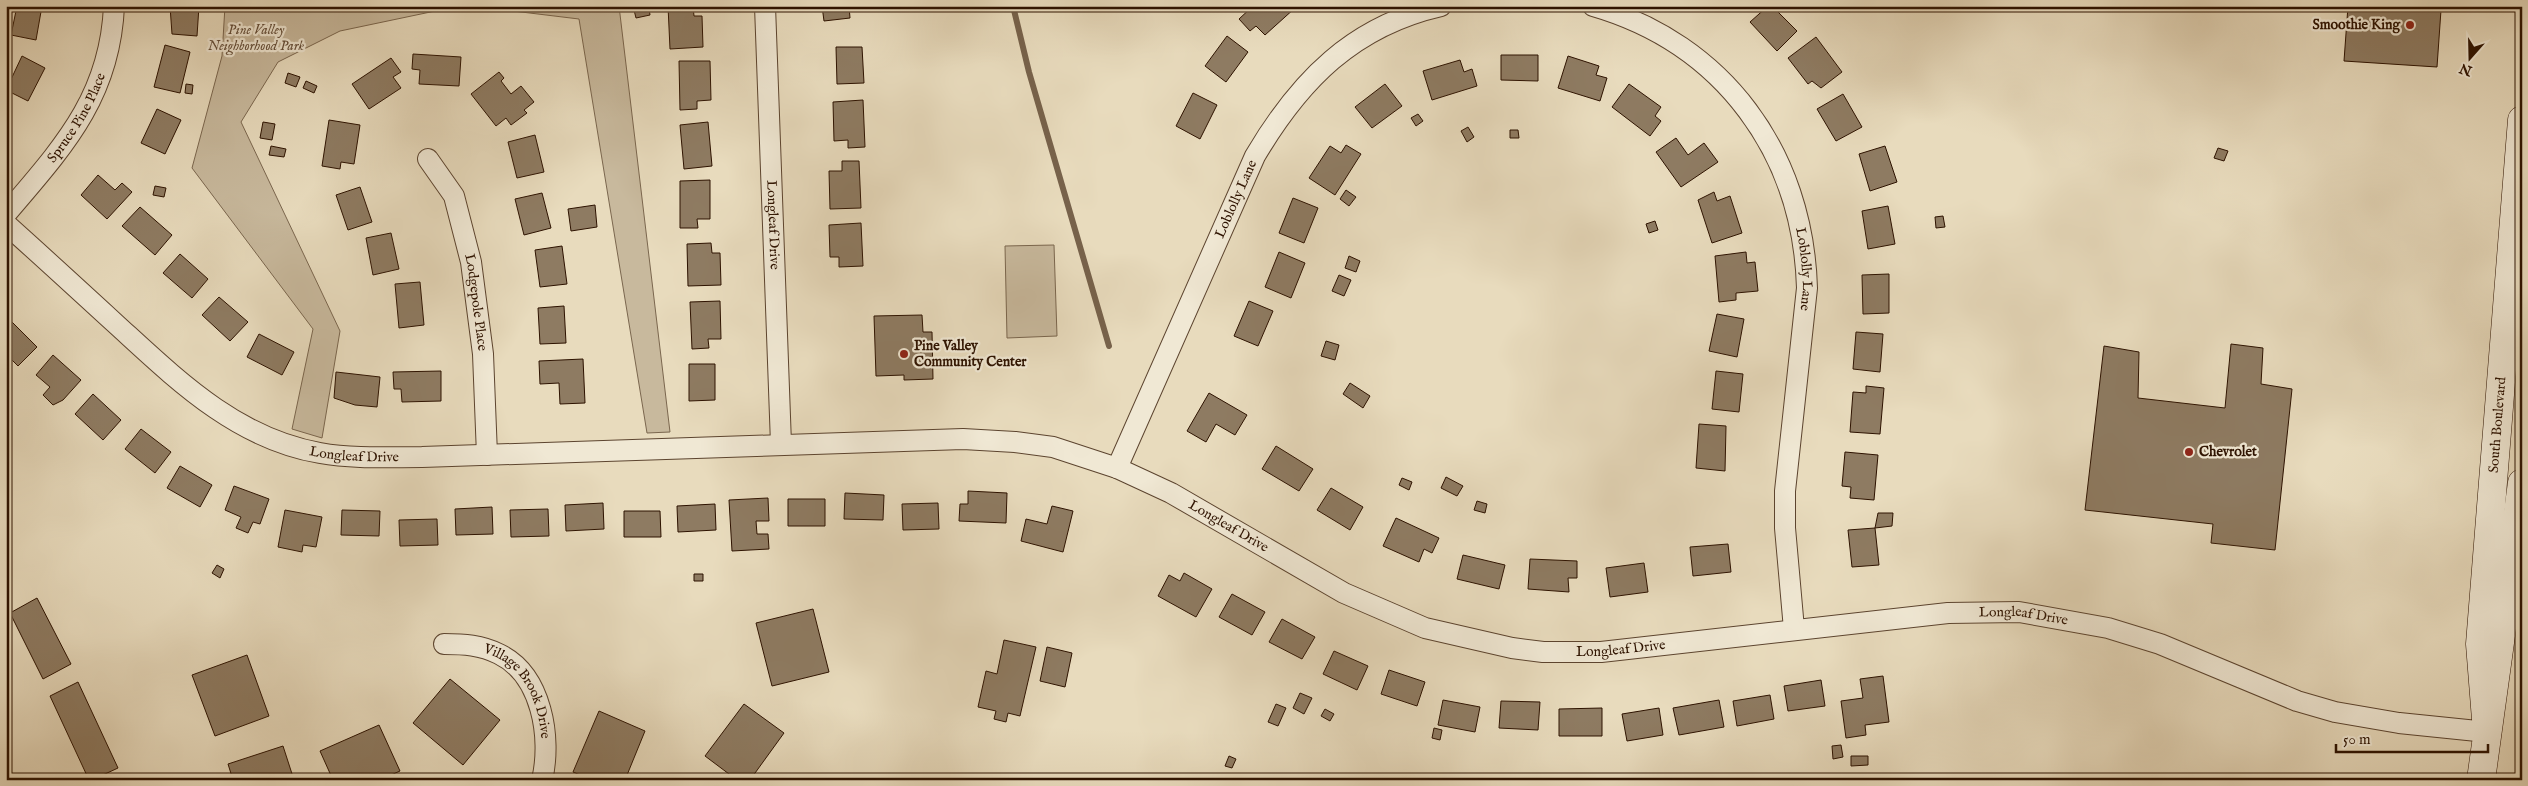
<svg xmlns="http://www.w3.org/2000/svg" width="2528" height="786" viewBox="0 0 2528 786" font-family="'IM FELL English',serif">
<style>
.green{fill:#c8b99d;stroke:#7a664e}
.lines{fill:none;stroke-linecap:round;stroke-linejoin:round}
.stream{stroke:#77624b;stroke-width:6}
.building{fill:#8e7b62;stroke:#2d1200}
.minor-casing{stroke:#5c442f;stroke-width:22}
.secondary-casing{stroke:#2d1200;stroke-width:29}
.minor{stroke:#f0e8d4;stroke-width:20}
.secondary{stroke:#f0e8d4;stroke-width:28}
.poi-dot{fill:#8f2418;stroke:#f0e8d4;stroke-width:2}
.labels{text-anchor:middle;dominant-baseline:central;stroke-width:4.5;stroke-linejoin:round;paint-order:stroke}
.poi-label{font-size:14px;font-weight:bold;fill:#2d1200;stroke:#f0e8d4;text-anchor:start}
.park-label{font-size:14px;font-style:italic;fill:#634c37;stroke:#f0e8d4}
.street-label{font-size:14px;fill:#2d1200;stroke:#f0e8d4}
</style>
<rect width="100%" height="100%" fill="#e8dbbd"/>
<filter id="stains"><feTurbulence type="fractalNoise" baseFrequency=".004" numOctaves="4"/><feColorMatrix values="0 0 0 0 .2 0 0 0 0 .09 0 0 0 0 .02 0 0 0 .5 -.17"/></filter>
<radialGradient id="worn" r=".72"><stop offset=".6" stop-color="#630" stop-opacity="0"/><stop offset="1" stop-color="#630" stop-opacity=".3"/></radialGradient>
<!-- green -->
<path class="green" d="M225,6h234l-119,25 -62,31 -37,60 99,209 -18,107 -30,-9 21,-100 -121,-161 30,-112z
M472,6h147l51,426 -23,1 -68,-414z
M1054,245l3,91 -50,2 -2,-92z"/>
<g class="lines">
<!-- stream -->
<path class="stream" d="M1013,6l16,66 80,274"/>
</g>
<!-- building -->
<path class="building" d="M17,6h25l-6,34 -25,-5z
M170,6h29l-2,30 -25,-2z
M668,6h25l1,10h8l1,31 -33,2z
M822,6h27l1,12 -26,3z
M1253,6h40l2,2 -30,27 -9,-9 -6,5 -11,-12z
M1768,6h4l25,25 -20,20 -27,-29z
M2348,6l93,4 -4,57 -93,-6z
M649,8l1,7 -14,3 -2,-8z
M1227,36l21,16 -22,30 -21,-16z
M1816,37l26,35 -21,16 -9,-7 -4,3 -20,-26z
M165,45l25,7 -10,41 -26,-6z
M836,47h26l2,36 -27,1z
M413,54l48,3 -2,29 -40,-2 1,-14 -8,-1z
M1501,55h37v26l-37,-1z
M22,56l23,12 -17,33 -22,-11z
M1568,56l31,10 -3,9 11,3 -7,23 -42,-13z
M391,58l10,14 -8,5 8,11 -32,21 -17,-25z
M1460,60l4,12 8,-3 5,17 -45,14 -9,-29z
M679,61h31l1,39 -14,1v8l-17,1z
M499,72l5,6 -3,3 10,13 10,-8 13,16 -10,8 3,3 -16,12 -5,-7 -10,8 -25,-32z
M288,73l12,4 -4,10 -11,-4z
M306,81l11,5 -3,7 -11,-5z
M186,84l7,1 -1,9 -7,-1z
M1385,84l17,22 -30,22 -17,-21z
M1629,84l32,23 -6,9 6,5 -11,15 -38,-29z
M1193,93l24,12 -17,34 -24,-13z
M1843,94l19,33 -26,14 -19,-32z
M863,100l2,47 -17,1v-8l-14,1 -1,-39z
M157,109l24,11 -16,34 -24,-11z
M1418,114l5,7 -7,5 -5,-8z
M329,120l31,5 -6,39 -13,-2 -1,7 -18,-3z
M263,122l12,2 -3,16 -12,-2z
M708,122l4,44 -28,3 -4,-44z
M1468,127l6,10 -7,5 -6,-11z
M1510,130h8l1,8h-9z
M535,135l9,37 -27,6 -9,-36z
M1676,138l12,17 16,-12 14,19 -37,25 -25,-35z
M1346,145l15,9 -26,41 -26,-17 21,-32 11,7z
M271,146l15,3 -2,8 -15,-2z
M1885,146l12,36 -27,9 -11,-37z
M2218,148l10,3 -4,10 -10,-3z
M842,161h17l2,47 -31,1 -1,-38h13z
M98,175l17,15 7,-7 10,9 -25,27 -26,-24z
M710,180v39h-13l1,9h-18v-47z
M155,186l11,2 -2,9 -11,-2z
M360,187l12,35 -24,8 -12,-35z
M1346,190l10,7 -7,9 -9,-7z
M1714,192l3,9 13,-5 12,37 -30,10 -14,-43z
M542,193l9,35 -27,7 -9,-36z
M1293,198l25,10 -14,35 -25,-10z
M595,205l2,22 -26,4 -3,-22z
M1888,206l7,38 -27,5 -6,-38z
M140,207l32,28 -17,20 -33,-29z
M1943,216l2,11 -9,1 -1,-11z
M1655,221l3,9 -9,3 -3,-9z
M861,223l2,43 -24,1v-10h-9l-1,-32z
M391,233l8,36 -26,6 -7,-37z
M711,243l1,10h8l1,32 -33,1 -1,-42z
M562,246l5,38 -27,3 -5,-37z
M1279,252l26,11 -14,35 -26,-11z
M1746,252l1,11 8,-1 3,29 -22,2v7l-17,2 -4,-46z
M180,254l28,25 -16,19 -29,-25z
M1349,256l11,5 -4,11 -11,-4z
M1889,274v39l-26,1 -1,-39z
M1339,275l12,5 -7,16 -12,-5z
M420,282l4,43 -25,3 -4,-44z
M219,297l29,25 -18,19 -28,-26z
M720,301l1,38h-13l1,9 -17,1 -2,-47z
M1249,301l24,10 -15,35 -24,-10z
M564,306l2,37 -26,1 -2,-36z
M1717,314l27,5 -7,38 -28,-6z
M922,315l1,17h9l1,47 -29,1v-5l-28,1 -2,-60z
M10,320l27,27 -19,19 -12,-12v-31z
M1856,332l27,2 -3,38 -27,-3z
M259,334l35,18 -12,23 -35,-18z
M1326,341l13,4 -4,15 -14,-4z
M2231,344l32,4 -2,36 31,5 -17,161 -64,-7 2,-19 -128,-14 19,-164 35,6 -1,46 87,10z
M53,355l28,25 -18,20 -10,5 -10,-10 7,-8 -14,-12z
M583,359l2,44 -25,1 -1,-21 -19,1 -1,-23z
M689,364h26v36l-26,1z
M441,371v30l-39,1 -1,-13h-7l-1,-17z
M1716,371l27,3 -4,38 -27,-3z
M336,372l44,5 -3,30 -22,-2 -21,-7z
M1350,383l20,13 -7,12 -20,-14z
M1866,386l18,2 -4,46 -30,-2 3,-40 13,1z
M1209,393l38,22 -12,20 -19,-11 -10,18 -19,-11z
M93,394l28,26 -18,20 -28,-26z
M1699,424l27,2 -1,45 -29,-3z
M141,429l30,23 -16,21 -30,-24z
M1276,446l37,23 -14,22 -37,-22z
M1845,452l33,3 -4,45 -24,-2 1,-11 -9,-1z
M180,466l32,19 -12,22 -33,-19z
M1446,477l17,9 -6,10 -16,-8z
M1402,478l10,4 -3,8 -10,-5z
M234,486l35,13 -9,25 -7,-2 -5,11 -12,-5 5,-11 -16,-7z
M1331,488l32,19 -13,23 -33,-20z
M968,491l39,2 -1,30 -47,-2 1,-17h8z
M845,493l39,2 -1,25 -39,-1z
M768,498l1,23h-13l1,13h11l1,15 -37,2 -3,-51z
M788,499h37v27h-37z
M1477,501l10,3 -2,9 -11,-3z
M603,503l1,26 -38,2 -1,-26z
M938,503l1,26 -36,1 -1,-26z
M715,504l1,26 -38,2 -1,-26z
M1052,506l21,5 -10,41 -42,-11 5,-22 21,5z
M492,507l1,27 -37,1 -1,-26z
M548,509l1,27 -38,1 -1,-27z
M285,510l37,7 -6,30 -13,-2 -1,7 -24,-5z
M342,510l38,1 -1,25 -38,-1z
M624,511h36l1,26h-37z
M1878,513h15l-1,13 -17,2z
M1396,518l43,20 -7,15 -8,-4 -5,13 -36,-16z
M437,519l1,26 -38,1 -1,-26z
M1875,528l4,37 -27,2 -4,-37z
M1728,544l3,28 -38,4 -3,-29z
M1463,555l42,10 -6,24 -42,-10z
M1530,559l47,2v17h-9l1,14 -41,-3z
M1644,563l4,29 -38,5 -4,-29z
M217,565l7,4 -4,9 -8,-5z
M1184,573l28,16 -16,28 -38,-21 11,-21 11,6z
M694,574h9v7h-9z
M1232,594l33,18 -13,23 -33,-18z
M37,598l34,66 -28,15 -33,-66z
M813,609l16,63 -57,14 -16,-63z
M1282,619l33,18 -13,22 -33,-17z
M1004,640l32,7 -16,69 -12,-3 -2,9 -12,-3 2,-8 -18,-4 8,-36 11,3z
M1047,647l25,6 -7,34 -25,-6z
M1334,651l34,15 -11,24 -34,-16z
M247,655l22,61 -54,20 -23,-61z
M1389,670l36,12 -8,24 -36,-12z
M1883,676l6,46 -24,3 1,10 -20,3 -5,-37 22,-3 -3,-19z
M450,679l50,41 -37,45 -50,-42z
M1821,680l4,26 -37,5 -4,-25z
M78,682l40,86 -26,12h-3l-39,-84z
M1300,693l12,5 -8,16 -11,-6z
M1770,695l4,24 -37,7 -4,-25z
M1443,700l37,7 -5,25 -37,-7z
M1719,700l5,27 -45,8 -6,-27z
M1501,701l39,1 -2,28 -39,-2z
M744,704l40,29 -34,47h-13l-32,-24z
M1276,704l10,4 -8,18 -10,-4z
M1602,708v28h-43v-27z
M1659,708l4,27 -36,6 -5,-27z
M1325,709l9,5 -4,7 -9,-5z
M599,711l46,20 -20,49h-33l-19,-8z
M379,725l21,46 -20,9h-47l-13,-29z
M1434,728l8,2 -2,10 -8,-2z
M1841,745l2,12 -10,2 -1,-13z
M283,746l11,34h-61l-5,-16z
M1229,756l7,3 -4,9 -7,-2z
M1851,756h17v9l-17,1z"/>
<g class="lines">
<!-- minor casing -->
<g class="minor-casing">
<g id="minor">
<path id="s1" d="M765,6l16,438"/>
<path id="s2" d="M1593,6c131,38 210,147 214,282l-22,203v37l9,101"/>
<path id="s3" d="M428,159l26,37 17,66 12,92 4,101"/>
<path id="s4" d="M6,214c56,-66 104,-116 108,-208"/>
<path id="s5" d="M6,224c38,34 75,68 112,102 59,54 119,113 202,127 33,6 68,4 102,4l541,-18 52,3 38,5 64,21 54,25 173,100 81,35 87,20 31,4h58l347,-39 71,-1 89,16 52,16 137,57 38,11 64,11 88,9"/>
<path id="s6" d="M1117,468l138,-312c45,-76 98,-130 186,-150"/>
<path id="s7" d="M444,644c20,0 37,1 55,10 43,21 53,84 43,126"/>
</g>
</g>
<!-- secondary casing -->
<g class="secondary-casing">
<g id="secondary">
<path id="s8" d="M2487,732l-7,-88 42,-524"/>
<path d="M2481,780l41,-297"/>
</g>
</g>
<!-- minor -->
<use href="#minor" class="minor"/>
<!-- secondary -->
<use href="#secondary" class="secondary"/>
</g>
<!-- markers -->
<g class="poi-dot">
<circle cx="2410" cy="25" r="5"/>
<circle cx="904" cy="354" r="5"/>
<circle cx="2189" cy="452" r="5"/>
</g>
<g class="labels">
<!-- poi labels -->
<g class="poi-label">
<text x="2400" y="25" text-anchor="end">Smoothie King</text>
<text x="914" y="346">Pine Valley<tspan x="914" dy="16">Community Center</tspan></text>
<text x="2199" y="452">Chevrolet</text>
</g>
<!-- park labels -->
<g class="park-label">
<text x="256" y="30">Pine Valley<tspan x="256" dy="16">Neighborhood Park</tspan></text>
</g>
<!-- street labels -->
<g class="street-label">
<text stroke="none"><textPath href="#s4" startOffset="120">Spruce Pine Place</textPath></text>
<text stroke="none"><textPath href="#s6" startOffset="294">Loblolly Lane</textPath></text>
<text stroke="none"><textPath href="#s1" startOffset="219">Longleaf Drive</textPath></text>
<text stroke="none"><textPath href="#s2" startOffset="361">Loblolly Lane</textPath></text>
<text stroke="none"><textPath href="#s3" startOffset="154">Lodgepole Place</textPath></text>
<text stroke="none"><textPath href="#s8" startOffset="308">South Boulevard</textPath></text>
<text stroke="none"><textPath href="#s5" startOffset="428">Longleaf Drive</textPath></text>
<text stroke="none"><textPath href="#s5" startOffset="1321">Longleaf Drive</textPath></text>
<text stroke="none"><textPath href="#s5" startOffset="2146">Longleaf Drive</textPath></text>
<text stroke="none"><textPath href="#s5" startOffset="1741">Longleaf Drive</textPath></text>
<text stroke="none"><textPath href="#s7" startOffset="99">Village Brook Drive</textPath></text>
</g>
</g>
<!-- margin -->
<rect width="2528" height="786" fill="none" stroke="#e8dbbd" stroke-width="25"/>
<rect x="8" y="8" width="2513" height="771" fill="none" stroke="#2d1200" stroke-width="2.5"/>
<rect x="12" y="12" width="2503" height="761" fill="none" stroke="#2d1200"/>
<!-- north arrow -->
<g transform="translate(2470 58) rotate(200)" stroke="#f0e8d4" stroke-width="4" paint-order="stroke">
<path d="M0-4L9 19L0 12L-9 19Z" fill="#2d1200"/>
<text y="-8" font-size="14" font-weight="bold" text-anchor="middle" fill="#2d1200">N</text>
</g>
<!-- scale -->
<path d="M2336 744v8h152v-8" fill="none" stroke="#2d1200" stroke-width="2.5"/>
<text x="2343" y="744" font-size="15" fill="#2d1200" stroke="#f0e8d4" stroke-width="4" paint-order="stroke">50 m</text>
<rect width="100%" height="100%" filter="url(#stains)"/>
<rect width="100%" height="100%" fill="url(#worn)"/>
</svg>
